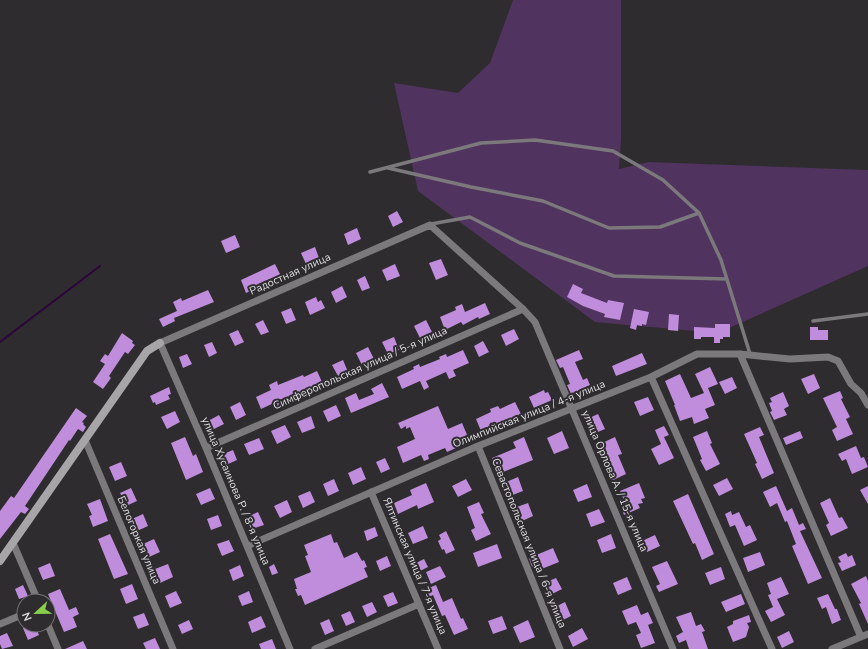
<svg xmlns="http://www.w3.org/2000/svg" width="868" height="649" viewBox="0 0 868 649" font-family="'Nunito Sans',sans-serif">
<style>
.green{fill:#50345f}
.lines{fill:none;stroke-linecap:round;stroke-linejoin:round}
.stream{stroke:#2c053c;stroke-width:2}
.building{fill:#c08cdc}
.lane{stroke:#7b797b;stroke-width:3.5}
.street{stroke:#7b797b;stroke-width:7}
.secondary{stroke:#a7a5a8;stroke-width:8}
.labels{text-anchor:middle;dominant-baseline:central;stroke-width:4;stroke-linejoin:round;paint-order:stroke}
.street-label{font-size:11px;fill:#dfdde0;stroke:#2e2c2f}
</style>
<rect width="100%" height="100%" fill="#2e2c2f"/>
<!-- green -->
<path class="green" d="M513,0h108v139l-2,30 29,-7 220,8v96l-150,67 -123,-11 -177,-131 -24,-108 64,10 32,-30z"/>
<g class="lines">
<!-- stream -->
<path class="stream" d="M0,342l100,-76"/>
</g>
<!-- building -->
<path class="building" d="M397,211l6,11 -10,5 -5,-11z
M357,228l4,11 -13,6 -4,-11z
M235,235l5,12 -14,6 -5,-12z
M315,247l4,11 -13,6 -5,-11z
M441,259l7,16 -12,5 -7,-17z
M275,264l5,10 -1,3 -3,1 -2,-1 -16,7 1,3 -13,6 -5,-13z
M395,264l5,12 -13,5 -5,-11z
M365,276l5,12 -8,3 -5,-11z
M573,284l10,5 -2,4 26,10 1,-3 16,3 -4,17 -16,-3 1,-3 -22,-8 -16,-9z
M342,286l5,11 -11,6 -5,-11z
M208,290l6,12 -40,16 1,3 -12,6 -4,-8 18,-8 -4,-9 8,-4 1,3z
M316,297l2,5 3,-2 4,8 -15,7 -5,-13z
M485,303l5,11 -11,5 -1,-2 -15,8 -2,-3 -16,8 -5,-13 16,-7 -1,-3 7,-3 3,8z
M291,308l5,12 -10,4 -5,-12z
M634,309l15,3 -3,13 -4,-1v2l-5,-1 -1,5 -6,-2z
M669,314l10,1 -1,16 -10,-1z
M263,320l6,12 -8,3 -6,-11z
M426,320l6,12 -12,6 -6,-12z
M715,324h15v13h-7v2h-3v4h-6v-6h-13v2h-7v-12l21,1z
M810,327h8v3h10v10h-18z
M514,329l5,10 -13,7 -5,-11z
M238,330l6,12 -9,4 -6,-12z
M122,333l11,8 -1,2 3,2 -7,9 -3,-2 -16,24 2,2 -8,11 -10,-7 12,-18 -5,-3 5,-7 3,2z
M394,337l5,13 -11,4 -6,-12z
M483,341l6,11 -10,5 -5,-11z
M212,342l5,11 -8,4 -5,-12z
M368,347l6,12 -12,6 -6,-12z
M463,350l6,13 -16,7 3,6 -7,3 -3,-7 -20,9 3,6 -5,3 -4,-9 -18,8 -5,-12 17,-8 -1,-2 6,-3 1,3 20,-8 -1,-2 7,-3 1,3z
M579,350l4,9 -8,3 8,18 4,-2 3,7 -19,9 -4,-9 3,-1 -7,-17 -3,1 -4,-8z
M642,353l5,11 -31,12 -4,-10z
M187,354l5,10 -9,4 -4,-11z
M343,360l5,12 -10,4 -6,-11z
M710,367l8,17 -10,4 7,17 -10,4 4,9 -15,6 -2,-7 -12,4 -6,-16h1l-10,-24 15,-7 11,24 13,-5 -9,-19z
M317,371l5,11 -12,6 2,5 -6,3 -3,-5 -19,7 2,5 -8,4 -2,-5 -15,7 -5,-12 15,-7 -2,-5 8,-4 1,4 25,-10 1,2z
M814,374l6,14 -12,6 -7,-15z
M732,377l5,11 -12,6 -6,-12z
M382,383l7,14 -38,16 -6,-15 11,-5 3,7 15,-6 -3,-5z
M169,387l2,7 -3,1 2,4 -14,6 -1,-3 -2,1 -3,-7z
M544,390l1,3 3,-1 4,8 -18,8 -5,-11z
M840,391l3,7 -2,1 9,18 -4,2 7,15 -16,7 -5,-11 5,-3 -14,-29z
M783,392l6,14 -5,3 3,6 -13,5 -4,-8 2,-1 -3,-8 3,-1 -2,-4z
M648,397l6,13 -14,6 -6,-14z
M240,402l6,13 -10,5 -6,-13z
M515,402l6,12 -16,7 2,4 -9,4 -2,-4 -15,6 -5,-12 15,-7 -1,-3 8,-3 2,3z
M336,405l5,11 -13,6 -5,-11z
M438,406l10,23 14,-6 6,14 -14,6 2,5 -9,4 -2,-4 -17,7 1,4 -5,2 -3,-6 -18,8 -6,-16 18,-8 -5,-12 -4,2v-3l-5,3 -3,-6z
M76,408l11,8 -5,6 2,1 -1,1 3,3 -3,5 -5,-3 -8,12 -1,-1 -44,66 4,3 -4,5 -4,-2 -21,27v-28l11,-15 3,2z
M175,411l5,11 -13,7 -6,-12z
M598,414l7,15 -12,5 -6,-15z
M219,415l5,9 -12,6 -4,-9z
M311,416l4,12 -13,5 -5,-11z
M285,425l6,12 -14,7 -6,-13z
M664,426l5,9 -5,2 10,21 -15,7 -8,-16 10,-5 -6,-14z
M760,427l4,8 -5,2 15,36 -12,6 -7,-15 2,-1 -13,-29z
M562,431l7,17 -15,6 -7,-16z
M707,431l5,12 -2,1 10,20 -14,7 -6,-11 2,-1 -9,-22z
M800,431l3,7 -17,7 -3,-7z
M185,437l8,19 3,-2 7,18 -17,8 -15,-37z
M524,437l9,23 -35,14 -6,-16 24,-10 -3,-6z
M615,437l7,17 -4,1 8,19 -15,7 -2,-6 3,-1 -5,-11h1l-8,-19z
M259,438l5,11 -15,6 -5,-11z
M856,446l5,12 3,-1 4,10 -16,7 -6,-15 -4,2 -4,-7z
M233,450l4,10 -11,5 -5,-10z
M385,458l5,11 -9,4 -5,-11z
M121,462l6,14 -12,5 -6,-14z
M361,467l5,12 -13,6 -5,-12z
M518,477l5,14 -13,5 -6,-13z
M727,478l6,11 -14,7 -6,-11z
M334,479l5,12 -11,5 -5,-12z
M466,479l6,11 -14,7 -6,-11z
M426,483l8,19 -16,7 -1,-4 -19,9 -4,-11 18,-8 -2,-5z
M639,483l6,15 -4,1 2,4 -5,1 2,4 -16,7 -3,-7 5,-3 -6,-14z
M587,484l5,13 -14,5 -5,-12z
M776,486l11,25 5,-3 7,17 4,-2 3,6 -6,2 22,47 -14,6 -16,-38 4,-2 -9,-23 -2,1 -8,-19 -7,4 -7,-15z
M868,486v18l-8,-14z
M131,488l6,13 -11,5 -6,-13z
M210,488l5,11 -14,6 -5,-11z
M310,491l5,11 -12,6 -5,-12z
M688,494l26,60 -12,6 -7,-17 -2,1 -20,-43z
M830,498l9,20 3,-1 6,11 -17,8 -5,-11 3,-2 -9,-20z
M100,499l8,22 -15,6 -4,-11 3,-1 -5,-11z
M287,500l5,12 -12,6 -6,-12z
M479,502l5,11 -3,1 10,20 -15,7 -5,-11 4,-2 -8,-21z
M528,503l5,13 -13,6 -6,-14z
M599,509l6,13 -14,5 -5,-13z
M731,511l1,4 7,-3 7,15 4,-2 7,15 -13,6 -9,-21 -5,2 -5,-13z
M258,512l6,13 -12,4 -5,-12z
M143,514l5,12 -11,5 -5,-12z
M218,515l4,11 -11,4 -4,-11z
M423,526l5,12 -15,6 -5,-11z
M375,527l3,9 -11,5 -3,-10z
M446,531l9,19 -9,4 -2,-5 -2,1 -4,-9 3,-2 -2,-4z
M110,534l18,40 -14,5 -16,-40z
M331,534l3,9 3,-1 7,16 13,-6 5,9 2,-1 3,7 -3,1 4,9 -63,28 -4,-10 -3,1 -3,-7h2l-3,-10 17,-7 -6,-16 3,-1 -4,-10z
M611,534l5,14 -14,5 -5,-13z
M655,535l5,11 -13,6 -5,-11z
M154,539l6,13 -11,5 -6,-13z
M229,540l5,11 -12,5 -5,-12z
M497,544l5,14 -24,9 -5,-14z
M553,548l6,14 -20,8 -2,-5 -5,2 -3,-9z
M760,552l5,13 -17,7 -5,-14z
M846,553l2,4 4,-2 4,10 -14,6 -4,-8 3,-1 -3,-5z
M387,556l4,10 -11,5 -4,-10z
M424,559l4,8 -10,5 -4,-8z
M667,561l11,23 -19,8 -3,-6 4,-2 -8,-17z
M50,563l5,13 -12,4 -5,-12z
M168,564l5,13 -13,6 -5,-14z
M274,564l4,9 -6,2 -3,-8z
M240,565l4,11 -11,5 -4,-11z
M440,566l6,11 -15,7 -5,-12z
M721,567l4,12 -15,6 -5,-12z
M866,576l2,5v43l-9,-20 2,-1 -10,-19z
M627,577l5,12 -14,6 -5,-12z
M781,577l8,17 -12,5 8,16 -14,7 -6,-11 8,-4 -5,-12 3,-1 -4,-11z
M556,578l6,11 -12,6 -6,-12z
M132,584l6,15 -12,5 -6,-15z
M23,585l5,11 -9,3 -4,-10z
M436,585l7,17 9,-4 9,21 2,-1 5,11 -14,6 -9,-20 -3,1 -9,-21 -6,3 -3,-8z
M60,589l9,21 7,-3 3,7 -6,3 4,10 -13,5 -16,-38z
M176,591l6,12 -12,5 -5,-12z
M249,591l4,11 -11,4 -4,-10z
M393,592l5,11 -10,4 -5,-11z
M741,594l4,10 -19,8 -5,-10z
M828,594l7,15h2l4,11 -9,4 -6,-17 -4,2 -5,-11z
M372,602l5,10 -10,5 -5,-11z
M565,602l6,14 -12,6 -6,-14z
M637,605l4,10 7,-3 5,11 -5,2 7,18 -14,5 -5,-13 5,-2 -5,-11 -8,3 -6,-14z
M350,611l5,11 -9,4 -5,-11z
M691,612l5,14 5,-2 4,7 -3,1 6,17h-19l-3,-9 -7,3 -3,-7 7,-4 -7,-15z
M144,613l5,12 -11,4 -5,-12z
M749,615l2,7 -4,1 2,4 -3,10 -13,5 -6,-15 6,-3v-3z
M261,616l5,11 -14,6 -4,-11z
M502,616l5,13 -14,5 -5,-13z
M329,619l5,12 -9,4 -5,-12z
M189,620l4,9 -11,5 -4,-9z
M528,620l7,17 -15,6 -7,-16z
M30,625h5l4,10 -11,5 -5,-12z
M582,628l6,11 -15,8 -5,-11z
M789,631l5,11 -12,6 -5,-11z
M7,633l6,13 -11,3 -2,-5v-8z
M155,638l5,11h-14l-3,-6z
M272,639l4,10h-15l-2,-5z
M83,641l4,8h-22z"/>
<g class="lines">
<!-- lane -->
<path class="lane" d="M388,168l83,19 72,14 66,27 51,-1 39,-14
M370,172l111,-29 54,-3 78,11 50,29 36,33 22,47 29,94
M431,224l39,-7 50,26 94,33 113,3
M813,321l55,-7"/>
<!-- street -->
<path class="street" d="M740,354l121,283
M651,377l121,272
M85,440l88,209
M478,446l82,203
M206,448l317,-139
M371,492l67,157
M13,543l25,58
M247,546l231,-100 173,-69 46,-23h43l50,5 38,-2 10,4 13,23 10,9 7,12
M0,624l24,-10
M48,625l10,24
M290,649l-84,-201 -46,-105 270,-118 93,84 12,13 138,327
M315,649l104,-45
M832,649l36,-15"/>
<!-- secondary -->
<path class="secondary" d="M0,561l147,-210 13,-8"/>
</g>
<g class="labels">
<!-- street labels -->
<g class="street-label">
<text transform="translate(290 274) rotate(-24)">Радостная улица</text>
<text transform="translate(360 368) rotate(-24)">Симферопольская улица / 5-я улица</text>
<text transform="translate(529 414) rotate(-22)">Олимпийская улица / 4-я улица</text>
<text transform="translate(615 481) rotate(67)">улица Орлова А. / 15-я улица</text>
<text transform="translate(236 491) rotate(67)">улица Хусаинова Р. / 8-я улица</text>
<text transform="translate(139 540) rotate(67)">Белогоркая улица</text>
<text transform="translate(529 543) rotate(68)">Севастопольская улица / 6-я улица</text>
<text transform="translate(415 566) rotate(67)">Ялтинская улица / 7-я улица</text>
</g>
</g>
<!-- north arrow -->
<g transform="translate(36 613) rotate(248)"><circle r="19" fill="#2e2c2f" stroke="#757376"/>
<path d="M0-3L7 15L0 10L-7 15Z" fill="#87cf4b"/>
<text y="-6" font-size="11" font-weight="bold" text-anchor="middle" fill="#dfdde0">N</text>
</g>
</svg>
